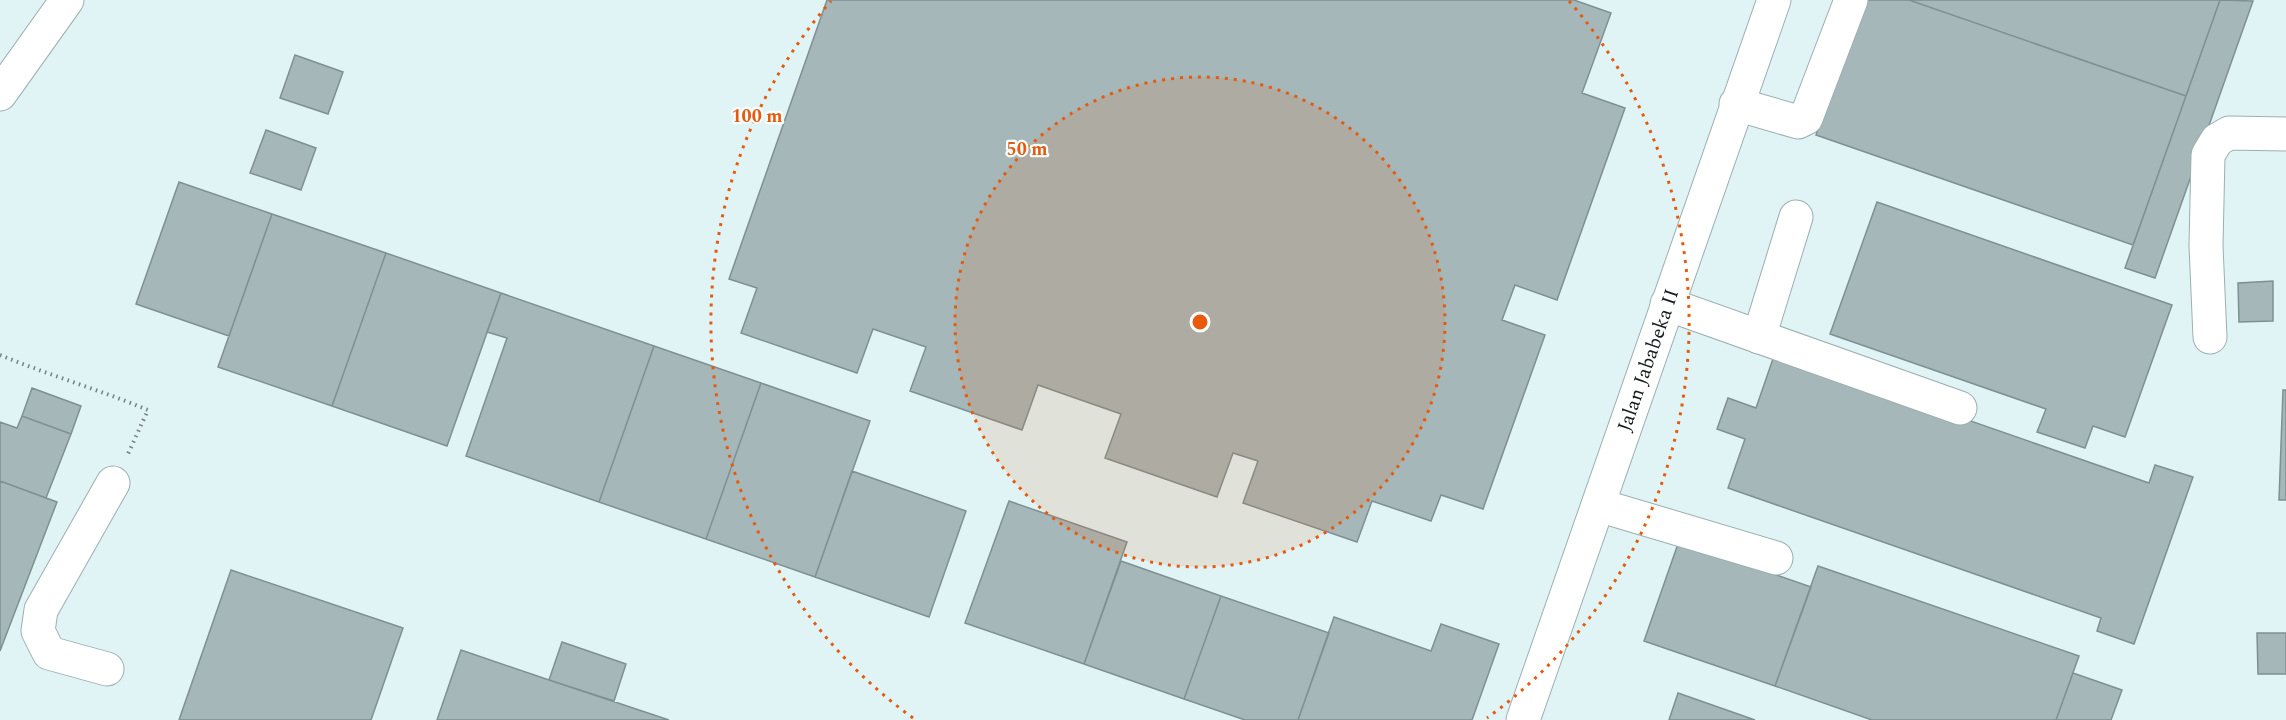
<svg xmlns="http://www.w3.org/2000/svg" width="2286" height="720" viewBox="0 0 2286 720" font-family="Spectral,serif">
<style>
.building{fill:#a5b7b8;stroke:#7f9092;stroke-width:1.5}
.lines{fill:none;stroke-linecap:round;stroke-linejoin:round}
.minor-casing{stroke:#9dafb0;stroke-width:35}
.path{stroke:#758182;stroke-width:4;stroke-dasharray:1.5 4.5;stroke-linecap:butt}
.minor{stroke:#fff;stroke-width:33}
.ring{fill:none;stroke:#e8590c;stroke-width:3;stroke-dasharray:3 6}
.labels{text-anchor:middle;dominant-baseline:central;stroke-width:4.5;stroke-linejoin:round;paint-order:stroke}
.street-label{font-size:20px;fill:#161c1d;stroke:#f7feff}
.centre{fill:#e8590c;stroke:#f7feff;stroke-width:3}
.ring-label{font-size:18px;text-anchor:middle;font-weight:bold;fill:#e8590c;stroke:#f7feff;stroke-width:4.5;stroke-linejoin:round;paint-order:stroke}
</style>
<rect width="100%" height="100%" fill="#e0f4f5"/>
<!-- building -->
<path class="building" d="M827,0h747l37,13 -29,80 43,15 -68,192 -42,-15 -13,35 43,15 -62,174 -42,-14 -10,26 -59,-20 -15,41 -114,-39 15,-42 -25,-8 -16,44 -112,-39 16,-44 -83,-29 -16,45 -112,-39 16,-44 -53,-18 -16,44 -116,-40 16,-45 -28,-9z
M1864,0h45l277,96 -53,149 -317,-110z
M1909,0h311l-34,96z
M2220,0l33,1 -98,277 -30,-10z
M295,55l48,17 -15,42 -48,-16z
M266,130l50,18 -15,42 -51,-17z
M179,182l93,32 -43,122 -93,-32z
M1877,202l295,103 -47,132 -32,-11 -8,22 -48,-16 9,-23 -216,-75z
M272,214l114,39 -54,153 -114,-39z
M386,253l115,40 -54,153 -115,-40z
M2273,281v40l-34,1 -1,-39z
M501,293l153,53 -55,156 -133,-46 41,-118 -20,-6z
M654,346l107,37 -55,156 -107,-37z
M1775,353l374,130 6,-18 38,12 -59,167 -37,-13 4,-13 -373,-130 17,-49 -28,-10 11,-31 28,10z
M761,383l109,38 -55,156 -109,-38z
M32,388l49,18 -10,28 -49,-18z
M2283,390h3v110h-7z
M22,416l49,18 -25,64 -46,-17v-59l17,6z
M852,471l114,40 -37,106 -114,-40z
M0,481l57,21 -57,149z
M1009,501l118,41 -43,122 -119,-41z
M1679,541l132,46 -36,99 -131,-45z
M1121,561l100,35 -37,103 -100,-35z
M1818,566l261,90 -23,64h-184l-97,-34z
M231,570l172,58 -32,92h-192z
M1221,596l108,37 -31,87h-53l-61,-21z
M1334,617l97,34 10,-27 58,20 -27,76h-174z
M2257,633h29v41h-28z
M562,642l64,22 -12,37 -65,-21z
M461,650l88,30 120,40h-232z
M2073,673l49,17 -11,30h-55z
M1678,693l77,27h-86z"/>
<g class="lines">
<!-- minor casing -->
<g class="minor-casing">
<g id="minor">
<path d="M0,94l67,-94"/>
<path d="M1736,104l62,18 8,-4 45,-118"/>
<path d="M1667,304l293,104"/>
<path d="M1759,337l37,-120"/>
<path d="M2210,337l-4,-91 2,-91 9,-15 12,-7 57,1"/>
<path d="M1598,505l178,53"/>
<path d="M107,669l-58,-16 -11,-22 3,-21 72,-127"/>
<path id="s1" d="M1523,720l251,-720"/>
</g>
</g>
<!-- path -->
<path class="path" d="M0,355c49,20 100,35 148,55l-21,46"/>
<!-- minor -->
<use href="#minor" class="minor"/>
</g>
<!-- distance rings -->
<circle cx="1200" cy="322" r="245" fill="#e8590c" fill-opacity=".12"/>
<g class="ring">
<circle cx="1200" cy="322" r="245"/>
<path d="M913 718A489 489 0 0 1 831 1M1569 1A489 489 0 0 1 1487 718"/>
</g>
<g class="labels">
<!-- street labels -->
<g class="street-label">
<text stroke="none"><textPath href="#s1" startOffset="381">Jalan Jababeka II</textPath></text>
</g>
</g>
<circle cx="1200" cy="322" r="9" class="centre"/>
<g class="ring-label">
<text x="757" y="122">100 m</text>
<text x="1027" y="155">50 m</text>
</g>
</svg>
